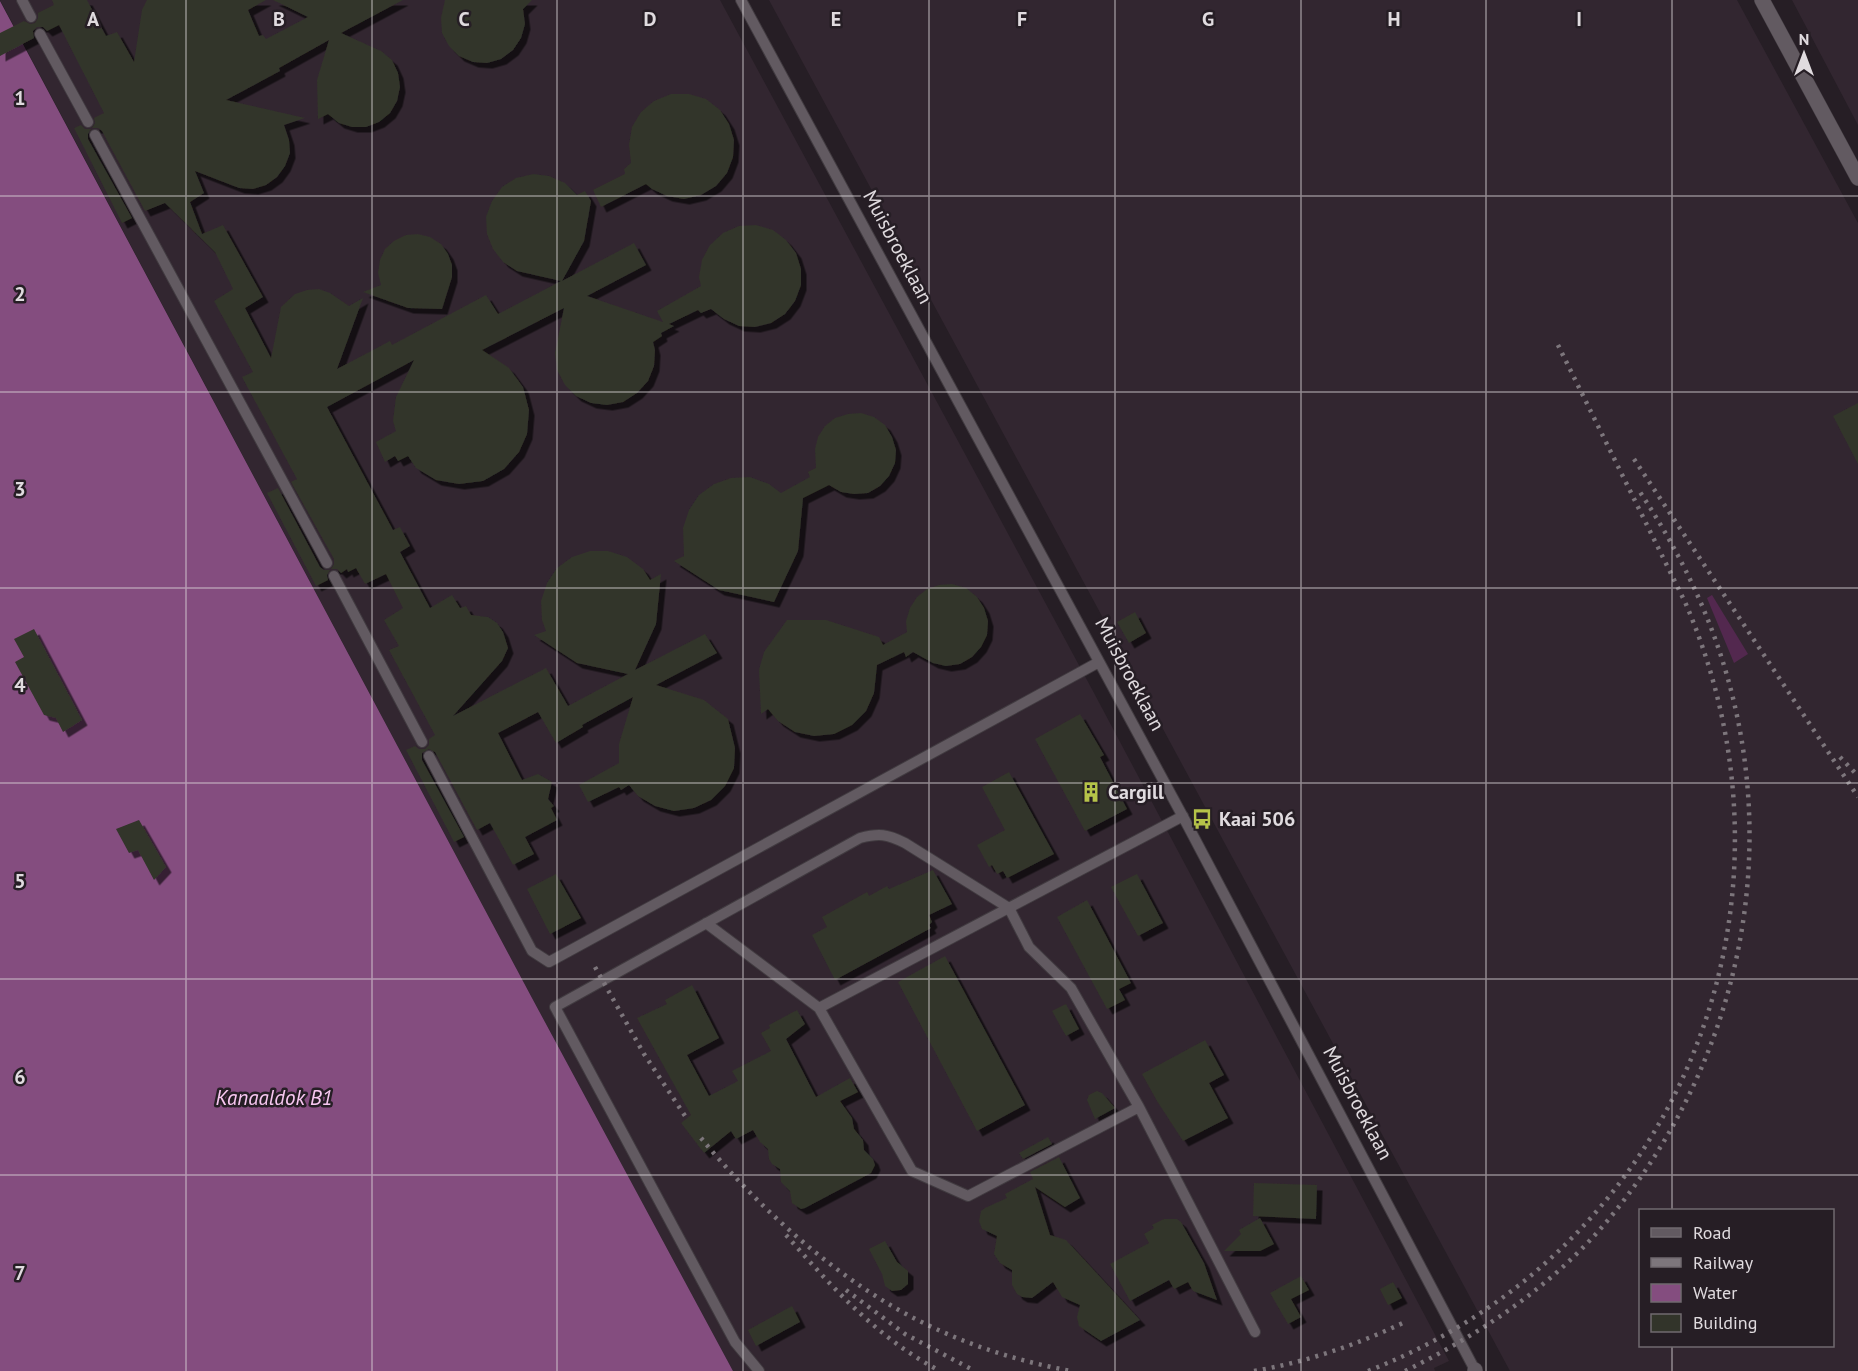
<svg xmlns="http://www.w3.org/2000/svg" width="1858" height="1371" viewBox="0 0 1858 1371" font-family="'PT Sans',sans-serif">
<style>
.built{fill:#322630;fill-rule:evenodd}
.green{fill:#53284f}
.water{fill:#844d7f}
.building{fill:#32342a;filter:url(#shadow)}
.lines{fill:none;stroke-linecap:round;stroke-linejoin:round}
.lane-casing{stroke:#413b40;stroke-width:12}
.street-casing{stroke:#413b40;stroke-width:16}
.lane{stroke:#625a61;stroke-width:10}
.street{stroke:#625a61;stroke-width:15}
.rail{stroke:#7d767c;stroke-width:4.5;stroke-dasharray:3 6;stroke-linecap:butt}
.grid{fill:none;stroke:#e0dbdf;stroke-width:1.5;stroke-opacity:0.55}
.labels{text-anchor:middle;dominant-baseline:central;stroke-width:5;stroke-linejoin:round;paint-order:stroke}
.street-label{font-size:20px;fill:#e0dbdf;stroke:#261e25}
.poi-label{font-size:20px;font-weight:bold;fill:#e0dbdf;stroke:#261e25;text-anchor:start}
.water-label{font-size:21px;font-style:italic;fill:#f9c8f2;stroke:#261e25}
.grid-label{font-size:20px;text-anchor:middle;font-weight:bold;fill:#e0dbdf;stroke:#261e25;stroke-width:5;stroke-linejoin:round;paint-order:stroke}
</style>
<defs>
<filter id="shadow"><feDropShadow dx="5.5" dy="5.5" stdDeviation="0" flood-color="#0009"/></filter>
</defs>
<rect width="100%" height="100%" fill="#261e25"/>
<!-- built -->
<path class="built" d="M0,0h720l374,693 355,668 -15,7 1,3h-702l-201,-373z
M769,0h968l121,223v1148h-348zM1640,1210h192v136h-192z
M1792,0h66v125z"/>
<!-- green -->
<path class="green" d="M1712,595l36,59 -14,9 -27,-65z"/>
<!-- water -->
<path class="water" d="M0,1l532,997 201,373h-733z"/>
<!-- building -->
<path class="building" d="M52,0h35l19,36 11,-4 17,30 8,-52 5,-10h119l-18,10 11,26 4,-1 3,4 42,-22 -35,-17h130l-62,33 40,18 11,9 6,13 2,14 -3,14 -7,12 -11,9 -13,5h-14l-13,-4 -11,-9 -10,5 -1,-39 12,-40 -50,28 1,3 -54,29 79,18 -21,7 5,15 1,13 -5,13 -8,11 -11,8 -13,4 -14,-1 -44,-17 9,22 -14,9 12,32 21,-9 40,72 -18,11 26,50 10,-51 14,-13 12,-4 12,-1 11,4 19,13 14,-8 -26,71 53,-28 2,4 94,-50 12,19 63,-33 -44,-10 -14,-9 -10,-13 -6,-15 -1,-17 6,-16 10,-14 14,-9 17,-4 16,2 16,7 12,12 8,-4 6,10 -7,40 -22,40 72,-38 12,22 -59,31 76,26 -6,-11 44,-25 -2,-9 3,-17 8,-15 13,-12 16,-7 17,-1 17,5 13,10 10,13 5,16v16l-6,16 -10,13 -14,9 -16,4 -16,-1 -15,-7 -13,-10 -10,4 -3,-3 -29,14 5,2 -13,7 1,3 -9,6 2,8 -1,16 -6,15 -11,12 -14,9 -16,3 -16,-2 -15,-7 -11,-11 -8,-15 -2,-17 9,-45 -82,42 27,18 14,19 6,23 -2,24 -8,18 -15,17 -21,12 -24,3 -23,-4 -20,-12 -8,-12 -10,5 -3,-5 -10,6 -9,-20 20,-11 -3,-10 3,-24 18,-37 -87,47 66,123 7,-3 10,19 -10,6 30,56 22,-13 8,13 6,-2 5,9 17,2 9,6 6,9 5,16 -6,13 -49,55 93,-48 22,38 60,-32 -51,-11 -43,-28 12,-4 -4,-11 -1,-19 6,-18 10,-15 15,-11 18,-6h18l19,6 16,12 7,11 11,-6 -5,50 -21,46 70,-36 12,19 -61,32 48,15 24,19 7,29 -1,20 -9,18 -14,14 -17,8 -20,3 -19,-5 -17,-10 -9,-11 -8,5 -2,-3 -31,15 -9,-17 40,-22v-19l14,-47 -51,28 1,2 -27,16 -18,-31 -40,21 24,47 16,-6 14,8 -4,17 6,7 -3,2 6,12 -32,17 9,17 -21,11 -23,-42 -13,7 -42,-78 -6,-3 -7,4v7l42,77 -10,5 -48,-92 9,-4 4,3h6l4,-4v-6l6,-4 -46,-85 10,-4 -15,-26 19,-12 -17,-34 -21,10 -9,-16 -8,4 -1,-3 -6,4 -4,-4h-6l3,-5v-5l-43,-77 6,-3 -55,-102 11,-5 -39,-71 19,-12 -18,-37 -50,-49 -20,8 -43,-80 -4,-3h-6l3,-5 -1,-5 10,-5 -45,-88 -12,6 -4,-4h-6l-4,4 1,7 -34,18v-23l24,-12 6,3 5,-1 3,-5v-5l16,-8z
M445,0h87l-9,9 2,15 -4,14 -8,12 -12,9 -14,4 -14,-1 -14,-6 -10,-10 -7,-13 -1,-15z
M671,94h18l17,5 14,11 9,14 5,16 -1,17 -6,16 -11,13 -15,9 -17,4 -17,-3 -15,-7 -6,-5 -45,23 -8,-17 32,-16 -1,-5 7,-6 -2,-18 3,-18 9,-15 13,-11z
M81,125l4,4h6l-3,5v5l44,79 -10,5 -48,-95z
M418,234l12,3 11,7 7,10 4,11v12l-10,32 -34,-1 -45,-16 18,-7 -3,-12 2,-13 5,-11 9,-8 12,-6z
M1858,403v61l-25,-48z
M861,413l13,4 11,8 7,12 4,13 -1,13 -6,13 -9,10 -12,7 -14,1 -13,-2 -12,-7 -26,13 -5,53 -24,51 -55,-12 -45,-29 10,-5 -1,-28 6,-18 10,-15 15,-11 17,-6 19,-1 19,7 12,9 29,-16 -2,-5 8,-4 -1,-19 3,-12 7,-11 10,-8 13,-4z
M278,488l42,79 4,3h6l-3,5 1,5 -12,6 -49,-93z
M952,584l14,4 11,9 7,11 4,13 -1,14 -6,12 -9,10 -12,7 -14,2 -13,-3 -20,-11 -7,5 -2,-5 -27,13 -3,28 -8,18 -14,14 -18,9 -20,2 -19,-4 -17,-11 -10,-12 -7,5 -2,-44 5,-18 23,-32h39l53,17 4,8 24,-13 -1,-11 4,-13 7,-11 10,-8 12,-4z
M1135,612l11,21 -17,10 -12,-21z
M34,629l48,91 -19,12 -7,-14 -12,-3 -29,-53 9,-5 -10,-18z
M1080,714l24,41 -4,2 27,52 -42,22 -50,-92z
M1009,772l45,82 -47,24 -4,-7 -6,3 -5,-9 -3,2 -12,-22 28,-15 -23,-43z
M139,820l27,47 -12,13 -16,-30 -9,3 -13,-24z
M933,870l19,34 -23,11 3,7 -3,3 2,3 -96,52 -23,-45 15,-8 -5,-10 45,-25 2,4 18,-10 2,3z
M556,874l25,44 -31,16 -23,-45z
M1137,874l26,49 -25,13 -27,-49z
M1087,900l44,83 -12,6 6,11 -18,9 -50,-92z
M945,956l80,149 -48,26 -79,-149z
M692,985l27,53 -32,17 22,41 29,-15 -6,-10 39,-20 -10,-18 9,-5 -1,-3 28,-15 8,14 -19,15 30,58 34,-19 8,14 -18,9 12,17 2,11 9,11 1,10 9,9 2,6 -4,8 -66,35 -4,1 -9,-6 -2,-12 -9,-9 -1,-13 -8,-5 -3,-5 -1,-10 -8,-7 -7,-12 -17,9 -5,-8 -27,22 -23,-30 10,-8 -54,-97 30,-14 -2,-4z
M1066,1004l13,25 -13,7 -14,-25z
M1205,1040l19,35 -15,8 19,35 -45,23 -26,-40 -15,-27z
M1097,1091l5,2 13,15 -20,11 -8,-19 2,-5z
M1048,1137l4,7 -29,15 -4,-6z
M1059,1157l21,41 -15,9 -30,-20 15,48 16,5 74,80 -39,21 -22,-15 -2,-9 3,-12 -18,-8 -9,-15 -21,16 -10,-1 -5,-3 -5,-9v-15l-12,-7 -6,-9 3,-18 -15,-7 -3,-8 2,-10 4,-3 22,-10 -2,-4 28,-15 -3,-7z
M1254,1183l63,2 -1,34 -63,-3z
M1260,1218l14,26 -14,7h-36l17,-17 -2,-4z
M1164,1219h13l4,3 23,41 13,37 -24,-9 -5,-9 -14,7 -5,-9 -39,21 -20,-37 39,-21 -5,-9 10,-6 -2,-3z
M885,1241l12,21 11,9v13l-7,6 -9,1 -7,-5 -3,-12 -13,-25z
M1301,1276l8,14 -18,9 10,18 -13,7 -18,-31z
M1393,1282l9,16 -14,7 -8,-16z
M792,1306l8,16 -44,24 -8,-16z"/>
<g class="lines">
<!-- lane casing -->
<g class="lane-casing">
<path id="lane" d="M22,0l9,17
M741,0l447,826 287,544
M40,34l48,88
M95,135l232,428
M334,576l88,166
M429,756l103,195 17,11 550,-300
M706,923l113,85 93,163 56,25 171,-89
M819,1008l364,-192
M759,1371l-24,-29 -180,-335 305,-169c19,-5 27,-4 45,5l104,65 20,39 42,41 68,119 116,225"/>
</g>
<!-- street casing -->
<g class="street-casing">
<path id="street" d="M1762,0l96,178
M1475,1370v1"/>
</g>
<!-- lane -->
<use href="#lane" class="lane"/>
<!-- street -->
<use href="#street" class="street"/>
<!-- rail -->
<path class="rail" d="M1634,459l224,338
M1840,757l18,19
M595,967l49,87 43,65
M701,1138c60,73 144,149 231,189 44,21 91,35 139,44
M786,1235c46,52 91,103 154,136
M846,1290l59,44 70,37
M1254,1371c53,-9 105,-27 153,-50
M1368,1371c311,-121 449,-465 317,-769l-128,-259
M1405,1371c78,-38 153,-89 208,-157 133,-164 174,-382 100,-581 -19,-51 -45,-99 -75,-144"/>
</g>
<!-- grid -->
<path class="grid" d="M186,0v1371M372,0v1371M557,0v1371M743,0v1371M929,0v1371M1115,0v1371M1301,0v1371M1486,0v1371M1672,0v1210M0,196h1858M0,392h1858M0,588h1858M0,783h1858M0,979h1858M0,1175h1858M1672,1346v25"/>
<!-- icons -->
<defs>
<g id="building-bare" transform="scale(1.62)"><path d="M-4-6H4V6H1V3H-1V6H-4ZM-2.5-4.3h1.7v1.8h-1.7ZM.8-4.3h1.7v1.8H.8ZM-2.5-1h1.7V.8h-1.7ZM.8-1h1.7V.8H.8Z" fill="#b5c249" stroke="#261e25" stroke-width="2.5" paint-order="stroke"/></g>
<g id="bus-bare" transform="scale(1.62)"><path d="M-5-6H5V4H4V6H2V4H-2V6H-4V4H-5ZM-3.5-4V0h7V-4ZM-3.5 1.2v1.5H-2V1.2ZM2 1.2v1.5H3.5V1.2Z" fill="#b5c249" stroke="#261e25" stroke-width="2.5" paint-order="stroke"/></g>
</defs>
<g fill-rule="evenodd">
<use href="#building-bare" x="1091" y="792"/>
<use href="#bus-bare" x="1202" y="819"/>
</g>
<g class="labels">
<!-- street labels -->
<g class="street-label">
<text transform="translate(898 247) rotate(62)">Muisbroeklaan</text>
<text transform="translate(1130 674) rotate(62)">Muisbroeklaan</text>
<text transform="translate(1358 1103) rotate(62)">Muisbroeklaan</text>
</g>
<!-- poi labels -->
<g class="poi-label">
<text x="1108" y="792">Cargill</text>
<text x="1219" y="819">Kaai 506</text>
</g>
<!-- water labels -->
<g class="water-label">
<text x="274" y="1097">Kanaaldok B1</text>
</g>
</g>
<g class="grid-label">
<text x="93" y="26">A</text>
<text x="279" y="26">B</text>
<text x="464" y="26">C</text>
<text x="650" y="26">D</text>
<text x="836" y="26">E</text>
<text x="1022" y="26">F</text>
<text x="1208" y="26">G</text>
<text x="1394" y="26">H</text>
<text x="1579" y="26">I</text>
<text x="20" y="105">1</text>
<text x="20" y="301">2</text>
<text x="20" y="496">3</text>
<text x="20" y="692">4</text>
<text x="20" y="888">5</text>
<text x="20" y="1084">6</text>
<text x="20" y="1280">7</text>
</g>
<!-- legend -->
<rect x="1639" y="1209" width="195" height="138" fill="#261e25" stroke="#706a6f" stroke-width="1.5"/>
<rect x="1651" y="1228" width="30" height="9" fill="#625a61" stroke="#706a6f" stroke-width="1.5"/>
<text x="1693" y="1239" font-size="18" fill="#e0dbdf">Road</text>
<rect x="1651" y="1258" width="30" height="9" fill="#7d767c" stroke="#706a6f" stroke-width="1.5"/>
<text x="1693" y="1269" font-size="18" fill="#e0dbdf">Railway</text>
<rect x="1651" y="1284" width="30" height="18" fill="#844d7f" stroke="#706a6f" stroke-width="1.5"/>
<text x="1693" y="1299" font-size="18" fill="#e0dbdf">Water</text>
<rect x="1651" y="1314" width="30" height="18" fill="#32342a" stroke="#706a6f" stroke-width="1.5"/>
<text x="1693" y="1329" font-size="18" fill="#e0dbdf">Building</text>
<!-- north arrow -->
<g transform="translate(1804 54)" stroke="#261e25" stroke-width="4.5" paint-order="stroke">
<path d="M0-4.5L10 22L0 15L-10 22Z" fill="#e0dbdf"/>
<text y="-9" font-size="16" font-weight="bold" text-anchor="middle" fill="#e0dbdf">N</text>
</g>
</svg>
